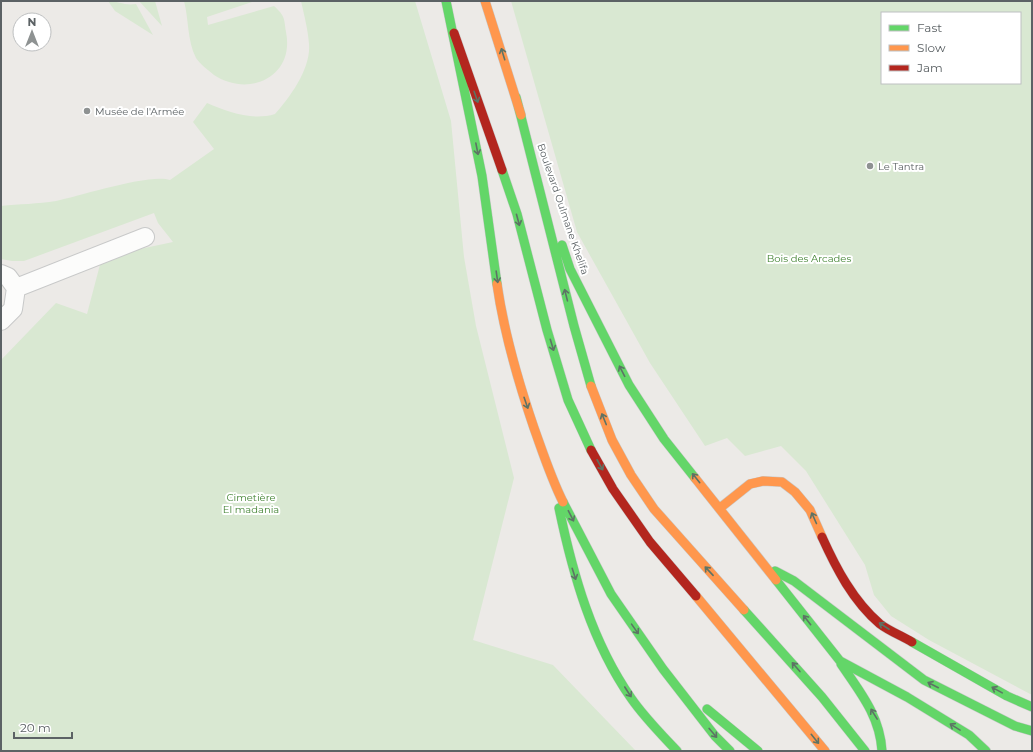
<svg xmlns="http://www.w3.org/2000/svg" width="1033" height="752" viewBox="0 0 1033 752" font-family="Montserrat,sans-serif">
<style>
.green{fill:#d9e8d2;fill-rule:evenodd}
.lines{fill:none;stroke-linecap:round;stroke-linejoin:round}
.street-casing{stroke:#c8c9c9;stroke-width:20}
.fast-casing{stroke:#c7c8c8;stroke-width:10}
.slow-casing{stroke:#c7c8c8;stroke-width:10}
.jam-casing{stroke:#c7c8c8;stroke-width:10}
.street{stroke:#fcfcfb;stroke-width:18}
.fast{stroke:#63d668;stroke-width:9}
.slow{stroke:#ff974d;stroke-width:9}
.jam{stroke:#b3261e;stroke-width:9}
.oneway{stroke:#5d7365}
.poi-dot{fill:#8e9292;stroke:#fff;stroke-width:1.5}
.labels{text-anchor:middle;dominant-baseline:central;stroke-width:4;stroke-linejoin:round;paint-order:stroke}
.poi-label{font-size:10px;fill:#5c6265;stroke:#fff;text-anchor:start}
.street-label{font-size:10px;fill:#5c6265;stroke:#fff}
.park-label{font-size:10px;fill:#438434;stroke:#fff}
</style>
<rect width="100%" height="100%" fill="#eceae7"/>
<!-- green -->
<path class="green" d="M108,1c10,0 17,5 28,3l17,31 -38,-24z
M139,1h16l7,25z
M184,1h71l-48,16 1,8 66,-19c11,10 10,12 12,26 9,45 -37,66 -72,43 -6,-5 -14,-11 -18,-17 -9,-18 -7,-38 -12,-57z
M301,1h114l36,120 13,136 12,69 38,152 -41,162 80,25 83,86h-635v-391l55,-57 31,11 15,-57 71,-15 -15,-19 -4,-10 -130,48h-12l-11,-2v-53c18,-2 37,-2 55,-5 23,-5 95,-28 114,-21l44,-31 -21,-27 14,-19c21,9 45,18 68,11 16,-18 36,-46 34,-70 -1,-15 -5,-29 -8,-43z
M511,1h521v694l-103,-55 -38,-24 -17,-21 -9,-30 -59,-94 -25,-25 -36,10 -18,-18 -22,8 -55,-83 -73,-131zM882,13h138v70h-138z"/>
<g class="lines">
<!-- street casing -->
<g class="street-casing">
<path id="street" d="M1,274l7,3 8,11 -3,21 -12,12
M16,288l129,-51"/>
</g>
<!-- fast casing -->
<g class="fast-casing">
<path id="fast" d="M446,1l36,175 15,108
M516,97l58,229 17,60
M502,170l15,44 30,116 21,70 23,50
M562,245l8,24 59,116 35,54 31,39
M563,502l48,92 52,75 52,67 15,15
M559,508c14,67 33,134 72,190 13,19 30,36 46,53
M775,571l19,10 130,99 91,46 17,5
M776,580l64,81 67,36 62,38 17,16
M744,610l78,87 43,54
M912,642l95,54 25,11
M841,664c19,28 39,52 41,87
M707,709l51,42"/>
</g>
<!-- slow casing -->
<g class="slow-casing">
<path id="slow" d="M485,1l36,114
M497,284c7,49 21,97 37,144 9,25 17,50 29,74
M591,386l21,54 19,35 23,34 90,101
M695,478l81,102
M720,508l30,-24 13,-3 19,1 13,10 15,18 12,27
M696,596l129,155"/>
</g>
<!-- jam casing -->
<g class="jam-casing">
<path id="jam" d="M454,33l48,137
M591,450l22,39 37,53 46,54
M822,537c14,31 31,64 58,87 9,7 22,12 32,18"/>
</g>
<!-- street -->
<use href="#street" class="street"/>
<!-- fast -->
<use href="#fast" class="fast"/>
<!-- slow -->
<use href="#slow" class="slow"/>
<!-- jam -->
<use href="#jam" class="jam"/>
</g>
<!-- one-way arrows -->
<defs><path id="oneway-shaft" d="M-6 0H5M1.5-3L5.5 0L1.5 3" fill="none" stroke-width="1.6" stroke-linecap="round" stroke-linejoin="round"/></defs>
<g class="oneway">
<use href="#oneway-shaft" transform="translate(503 54) rotate(-107)"/>
<use href="#oneway-shaft" transform="translate(476 97) rotate(71)"/>
<use href="#oneway-shaft" transform="translate(477 149) rotate(79)"/>
<use href="#oneway-shaft" transform="translate(518 220) rotate(75)"/>
<use href="#oneway-shaft" transform="translate(497 277) rotate(82)"/>
<use href="#oneway-shaft" transform="translate(566 295) rotate(-104)"/>
<use href="#oneway-shaft" transform="translate(552 345) rotate(73)"/>
<use href="#oneway-shaft" transform="translate(622 371) rotate(-117)"/>
<use href="#oneway-shaft" transform="translate(526 403) rotate(71)"/>
<use href="#oneway-shaft" transform="translate(604 419) rotate(-112)"/>
<use href="#oneway-shaft" transform="translate(600 465) rotate(61)"/>
<use href="#oneway-shaft" transform="translate(696 478) rotate(-129)"/>
<use href="#oneway-shaft" transform="translate(571 516) rotate(63)"/>
<use href="#oneway-shaft" transform="translate(814 518) rotate(-114)"/>
<use href="#oneway-shaft" transform="translate(709 571) rotate(-133)"/>
<use href="#oneway-shaft" transform="translate(574 574) rotate(72)"/>
<use href="#oneway-shaft" transform="translate(807 620) rotate(-128)"/>
<use href="#oneway-shaft" transform="translate(884 626) rotate(-147)"/>
<use href="#oneway-shaft" transform="translate(635 629) rotate(55)"/>
<use href="#oneway-shaft" transform="translate(796 667) rotate(-131)"/>
<use href="#oneway-shaft" transform="translate(933 685) rotate(-153)"/>
<use href="#oneway-shaft" transform="translate(997 690) rotate(-151)"/>
<use href="#oneway-shaft" transform="translate(628 692) rotate(57)"/>
<use href="#oneway-shaft" transform="translate(874 714) rotate(-122)"/>
<use href="#oneway-shaft" transform="translate(955 727) rotate(-148)"/>
<use href="#oneway-shaft" transform="translate(713 733) rotate(50)"/>
<use href="#oneway-shaft" transform="translate(815 739) rotate(51)"/>
</g>
<!-- markers -->
<g class="poi-dot">
<circle cx="87" cy="111" r="4"/>
<circle cx="870" cy="166" r="4"/>
</g>
<g class="labels">
<!-- poi labels -->
<g class="poi-label">
<text x="95" y="111">Musée de l'Armée</text>
<text x="878" y="166">Le Tantra</text>
</g>
<!-- street labels -->
<g class="street-label">
<text transform="translate(563 209) rotate(71)">Boulevard Oulmane Khelifa</text>
</g>
<!-- park labels -->
<g class="park-label">
<text x="809" y="258">Bois des Arcades</text>
<text x="251" y="497">Cimetière<tspan x="251" dy="12">El madania</tspan></text>
</g>
</g>
<!-- border -->
<rect width="1033" height="752" fill="none" stroke="#5c6265" stroke-width="4"/>
<!-- legend -->
<rect x="881" y="12" width="140" height="72" fill="#ffffff" stroke="#bec0c1"/>
<rect x="889" y="25" width="20" height="6" fill="#63d668" stroke="#bec0c1"/>
<text x="917" y="32" font-size="12" fill="#5c6265">Fast</text>
<rect x="889" y="45" width="20" height="6" fill="#ff974d" stroke="#bec0c1"/>
<text x="917" y="52" font-size="12" fill="#5c6265">Slow</text>
<rect x="889" y="65" width="20" height="6" fill="#b3261e" stroke="#bec0c1"/>
<text x="917" y="72" font-size="12" fill="#5c6265">Jam</text>
<!-- north arrow -->
<g transform="translate(32 32)"><circle r="19" fill="#ffffff" stroke="#bec0c1"/>
<path d="M0-3L7 15L0 10L-7 15Z" fill="#8e9292"/>
<text y="-6" font-size="11" font-weight="bold" text-anchor="middle" fill="#5c6265">N</text>
</g>
<!-- scale -->
<path d="M14 732v6h58v-6" fill="none" stroke="#5c6265" stroke-width="2"/>
<text x="20" y="732" font-size="12" fill="#5c6265" stroke="#ffffff" stroke-width="3" paint-order="stroke">20 m</text>
</svg>
